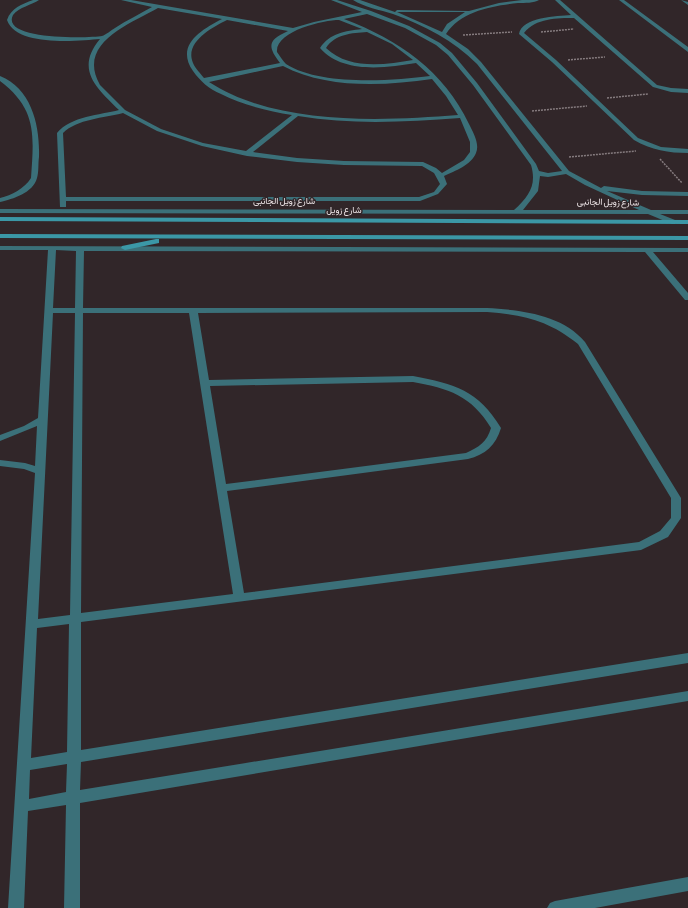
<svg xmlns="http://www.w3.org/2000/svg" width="688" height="908" viewBox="0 0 688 908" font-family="'Asap Condensed',Vazirmatn,sans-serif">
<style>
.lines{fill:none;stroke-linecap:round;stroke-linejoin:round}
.path{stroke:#857b7e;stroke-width:1.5;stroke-dasharray:2 1;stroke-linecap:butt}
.minor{fill:#3b7079;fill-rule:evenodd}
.secondary{fill:#3b97a6;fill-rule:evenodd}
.labels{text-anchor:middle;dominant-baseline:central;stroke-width:3;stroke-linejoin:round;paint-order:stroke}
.far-street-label{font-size:9px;fill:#efe7e9;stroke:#312629}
</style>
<rect width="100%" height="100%" fill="#312629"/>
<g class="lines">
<!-- path -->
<path class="path" d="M541,32l33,-3
M463,35l49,-3
M568,60l37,-3
M607,98l41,-4
M532,111l55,-5
M569,157l67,-6
M660,159l22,24"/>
<!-- minor -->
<path class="minor" d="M33,0h6c-7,5 -20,7 -26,15 -13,26 78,23 89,21 4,-1 9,-6 13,-8 12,-8 25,-14 37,-21l-31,-7h10l162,28 21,-6 48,-10 -31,-12h6l34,11 38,15 31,17 12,10 25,30 59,81 3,7 9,2 14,-2 -85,-107c-24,-24 -52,-38 -84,-50 -13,-4 -29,-7 -40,-14h7l35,12 2,-2 72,1 30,-8 23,-3h17c-5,3 -14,3 -21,3 -26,3 -57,8 -72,31l22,15 13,13 88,109 32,17 3,-2 38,5 46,1v4l-46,-1 -35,-4 44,19h37v4h-28l15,6v4h-3l-24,-10 -648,-1v-4l514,1c15,-14 23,-25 17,-45l-58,-80 -25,-30 -12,-10 -31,-17 -38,-14 -23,5c55,21 100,52 125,105 4,8 11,20 7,29 -5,12 -21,18 -32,23l3,8 -9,10 -18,7h-354v6h-6l-3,-74c14,-17 43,-18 62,-23 -21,-21 -45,-40 -19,-71 -22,2 -84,8 -93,-19 4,-12 15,-16 26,-20zM158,8l64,11c-21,11 -47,26 -29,52 7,10 16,18 28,23 22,11 47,17 71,21l-46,36 -43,-8 -42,-14 -36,-19 -25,-25c-24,-42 30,-61 58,-77zM397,12h68l-18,12 -5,8zM227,20l61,11c-20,9 -21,15 -8,32l-76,15c-3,-4 -9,-10 -11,-15 -9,-21 20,-36 34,-43zM339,20l23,9c-17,2 -32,4 -42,19 23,26 65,20 96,15l14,13c-39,5 -110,10 -144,-12 -3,-3 -6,-8 -9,-12 -2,-21 47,-32 62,-32zM367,32l25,12 21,16c-29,5 -64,10 -87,-12 9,-14 26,-15 41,-16zM283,66c44,23 101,20 149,13l14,17 12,19c-77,6 -181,11 -249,-33zM123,113l34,18 45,15 45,10 50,6 47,3 78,1 12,7 6,11 -6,8 -15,5h-353l-3,-64c14,-14 41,-15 60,-20zM298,116c54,9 107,6 162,2l10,24v10l-6,8 -22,13 -6,-5 -13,-6 -79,-1 -47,-3 -44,-6zM566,174l19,11 54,25h-116l15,-19 2,-15 8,1z
M555,0h5l97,85 14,3 17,1v4l-17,-1 -18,-5 -79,-69c-17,0 -38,0 -50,15l32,27 82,78 23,9 27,2v4c-19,0 -37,-3 -54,-13l-82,-78 -33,-28c3,-17 38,-18 52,-19z
M619,0h5l64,47v5z
M681,0l7,2v3z
M0,76c32,13 40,50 39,81 -1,6 0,15 -2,21 -4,15 -24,21 -37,24v-4c12,-3 24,-9 31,-20 3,-43 6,-69 -31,-97z
M0,246l688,2v4h-35l35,41v7h-3l-40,-48 -561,-1 -1,57h404c33,2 75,6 98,34l96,156v20l-13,19 -27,13 -560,72v128l607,-97v10l-607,99 -1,28 608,-99v10l-608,102v105h-16l2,-103 -38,6 -4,97h-16l27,-435 -11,-4 -24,-3v-6l25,3 10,3 2,-40 -37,15v-6l24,-9 14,-8 10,-168h-48zM56,250l20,1 -1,57h-22zM487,312c37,3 61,8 91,32l93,154v20l-11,13 -21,11 -395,51 -17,-102 241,-32c17,-4 28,-14 33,-31 -23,-38 -46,-44 -88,-52l-204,4 -11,-67zM53,313h22l-5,302 -32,4zM83,313h106l44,281 -152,19zM413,382c35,6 59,14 78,46 -4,14 -12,19 -25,25l-240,31 -16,-98zM69,624l-2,128 -36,6 6,-130zM67,764l-1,28 -37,7 1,-29z
M688,877v14l-93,17h-48l3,-5 5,-2z"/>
<!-- secondary -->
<path class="secondary" d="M0,217l688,3v4l-688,-3z
M0,234l688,2v4l-688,-2z
M156,239h3v4l-34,7 -4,-2 1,-2z"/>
</g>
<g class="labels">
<!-- far-street labels -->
<g class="far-street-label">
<text x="284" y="201">شارع زويل الجانبى</text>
<text transform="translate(608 202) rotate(1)">شارع زويل الجانبى</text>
<text x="344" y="210">شارع زويل</text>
</g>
</g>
</svg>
